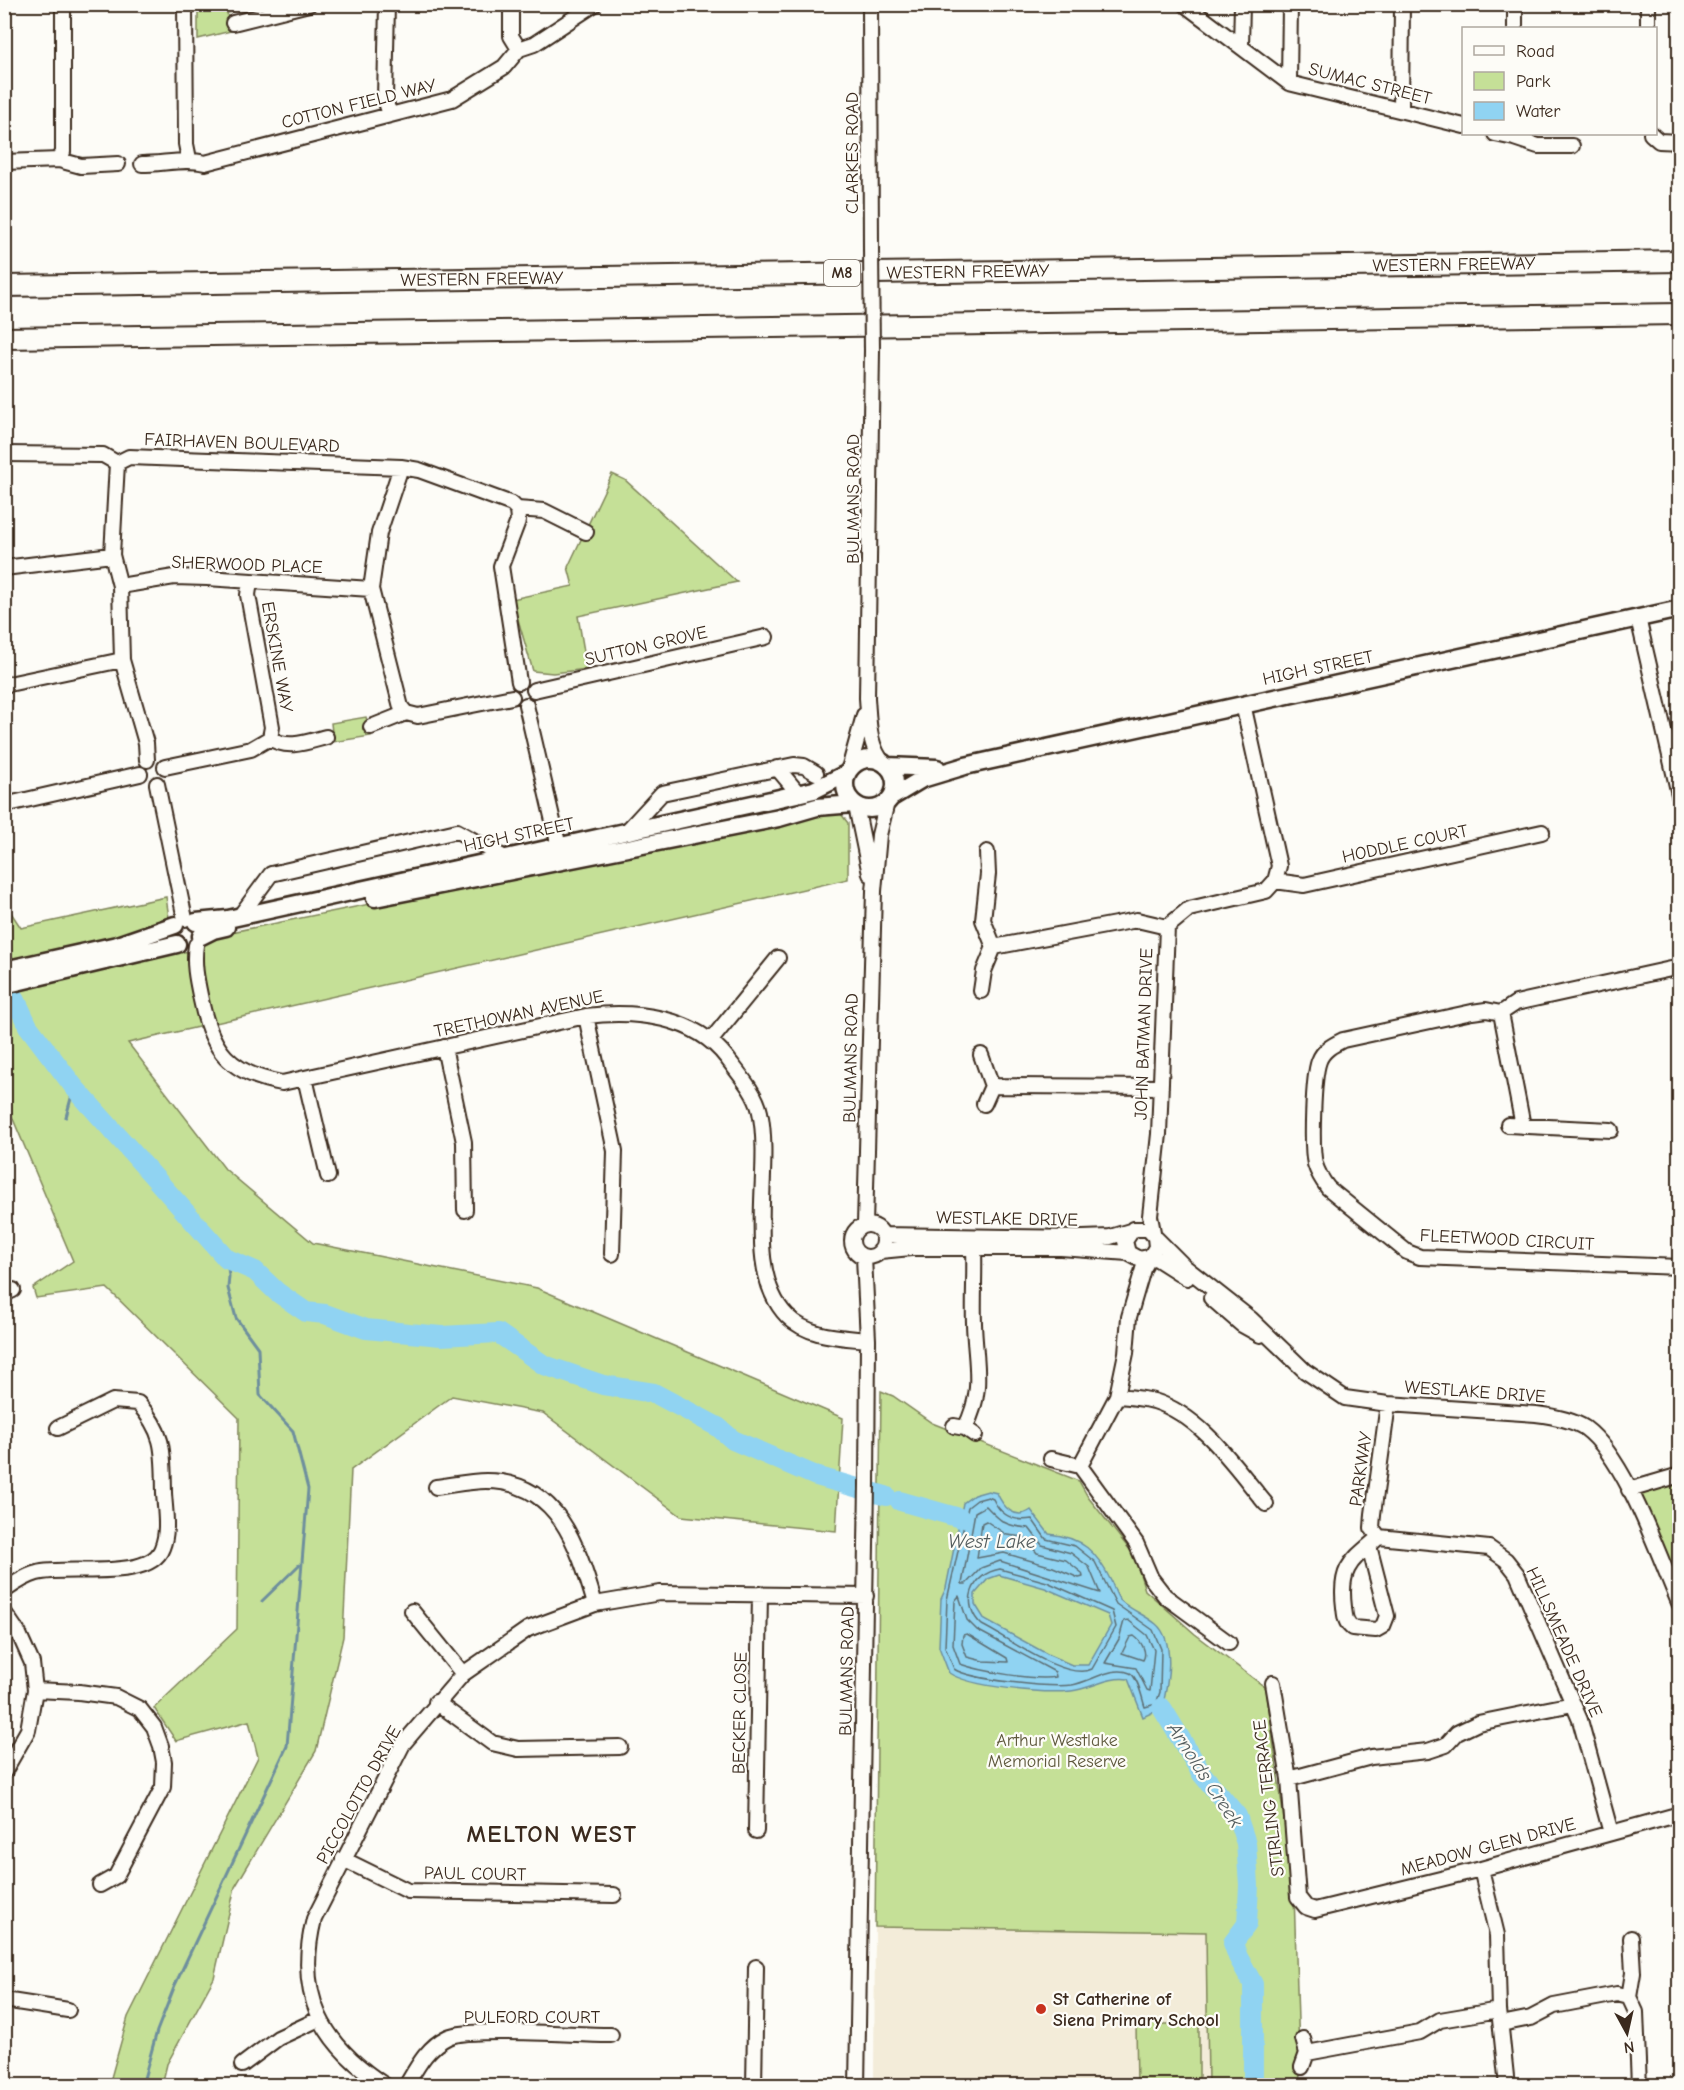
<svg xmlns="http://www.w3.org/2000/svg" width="1684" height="2090" viewBox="0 0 1684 2090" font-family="'Comic Neue',sans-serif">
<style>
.built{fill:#f3ecd9}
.green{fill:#c5e097;stroke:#80855a;stroke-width:1.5}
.water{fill:#90d3f2;stroke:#6e8f9d;stroke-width:1.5;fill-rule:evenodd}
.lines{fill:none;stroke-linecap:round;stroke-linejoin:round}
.shore{stroke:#5d6e73;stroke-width:1.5}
.stream{stroke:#6e8f9d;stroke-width:3}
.river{stroke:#90d3f2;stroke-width:20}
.minor-casing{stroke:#3b2a1e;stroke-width:18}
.major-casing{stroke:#3b2a1e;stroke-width:21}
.highway-casing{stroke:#3b2a1e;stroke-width:24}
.minor{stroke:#fdfcf7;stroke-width:14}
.major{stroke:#fdfcf7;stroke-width:16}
.highway{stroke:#fdfcf7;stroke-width:20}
.minor-bridge-casing{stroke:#3b2a1e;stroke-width:18;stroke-linecap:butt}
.minor-bridge{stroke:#fdfcf7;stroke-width:14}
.poi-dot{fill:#c8321e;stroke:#fdfcf7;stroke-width:2}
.labels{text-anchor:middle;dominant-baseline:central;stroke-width:4.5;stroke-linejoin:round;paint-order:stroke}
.shield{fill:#fdfcf7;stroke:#75695f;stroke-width:1.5}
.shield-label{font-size:16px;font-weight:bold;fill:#3b2a1e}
.street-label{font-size:18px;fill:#3b2a1e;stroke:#fdfcf7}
.park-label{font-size:18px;fill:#5e583c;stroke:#fdfcf7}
.poi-label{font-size:18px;font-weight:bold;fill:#3b2a1e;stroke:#fdfcf7;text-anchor:start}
.water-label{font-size:20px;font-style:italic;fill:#545d5e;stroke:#fdfcf7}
.district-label{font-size:24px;font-weight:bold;letter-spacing:1.5px;fill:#3b2a1e;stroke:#fdfcf7}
</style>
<rect width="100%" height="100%" fill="#fdfcf7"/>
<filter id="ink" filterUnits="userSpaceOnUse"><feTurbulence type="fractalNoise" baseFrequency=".0167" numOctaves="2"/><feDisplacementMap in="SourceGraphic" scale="12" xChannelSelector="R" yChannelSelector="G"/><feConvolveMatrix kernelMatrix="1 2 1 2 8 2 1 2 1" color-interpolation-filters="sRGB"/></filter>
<g filter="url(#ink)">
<!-- built -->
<path class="built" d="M875,1927l332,5 1,153 -334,1z"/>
<!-- green -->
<path class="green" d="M198,5l43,-1v1l-3,5 -11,3 4,18 -33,8z
M612,474l13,6 112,102 -159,34 9,53 -34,4 -20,-2 -21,-72 61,-13 -5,-19z
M366,717l5,19 -38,6 -2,-19z
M826,811l15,3 7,9v56l-720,164 97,126 88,74 224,45 306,130 -7,113 -155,-15 -138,-103 -91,-17 -101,74 -8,167 -27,114 -81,136 -21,91 -47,86 -5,21h-53l19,-68 130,-260 -9,-36 -73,20 -22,-33 83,-79 2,-211 -132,-130 -71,10 -3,-10 40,-27 -68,-161 -1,-198 17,26 145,-31 3,21 -1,32c21,6 33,-1 49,-15z
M881,1391l12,5 39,27 147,58 9,16 46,58 11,35 50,44 71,54 28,205 6,192h-92l-2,-153 -331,-5z
M1679,1483v104l-42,-99 10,4z
M1136,2024h63v61h-62z"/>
<!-- water -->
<path class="water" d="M988,1491l9,2c6,14 18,28 34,17l18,24c33,3 48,18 62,47 3,6 5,16 10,20 10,9 24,14 35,23 20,17 12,61 6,84l-19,9 -15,-38c-20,-3 -37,10 -57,12 -26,3 -101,-4 -122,-18l-10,-26 2,-48 5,-11 17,-85 11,-8zM999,1575l46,13 63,27 3,10 -23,40h-16l-23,-10 -64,-35 -10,-16v-10l13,-15z"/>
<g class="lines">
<!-- shore -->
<path class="shore" d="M988,1497l5,2c8,17 21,23 39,20l14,20 29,7 20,16 21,42 37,26 8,19 -1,43 -4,12 -11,3c-3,-9 -7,-30 -15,-34 -17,-8 -40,9 -58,12 -21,3 -101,-5 -118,-16l-9,-22 2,-47 21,-93 9,-7z
M986,1506c15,16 19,20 43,22l13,17 29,8 18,14 11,26 -100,-32 -19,7 -15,16h-4l13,-72z
M986,1521l21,14 17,2 13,16 29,7 16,13 1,4 -4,1 -26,-11 -49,-14 -27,5 5,-35z
M1000,1569l47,13 65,29 4,16 -24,42c-26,13 -85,-32 -110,-44 -22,-20 -11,-51 18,-56z
M959,1596l8,24 10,10 78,42 1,5c-20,4 -76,-6 -96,-13l-7,-19 2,-44z
M1128,1620l19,15 7,15 -4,41 -3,-1 -11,-22 -31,-5 14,-24 5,-18z
M967,1634l40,24 1,4 -25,-1 -16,-4 -5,-13 1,-9z
M1134,1636c7,5 14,16 9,24l-21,-7 8,-16z"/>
<!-- stream -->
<path class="stream" d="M66,1117l8,-30
M262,1601l37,-36
M142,2086l15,-55 18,-46 112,-239 21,-257 -15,-58 -33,-36 -2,-47 -22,-30 -8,-30 1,-12 -2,-17"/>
<!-- river -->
<path class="river" d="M11,990l17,36 46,61 153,172 28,12 22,21 29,20 19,2 41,15 75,7 57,-3 46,32 59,20 51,8 64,34 15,13 83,36 70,20
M900,1501l60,17
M1162,1708l40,66 35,42 9,27 3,42 -2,39 -14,19 5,14 15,27v102"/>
<!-- minor casing -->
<g class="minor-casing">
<path id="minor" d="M185,4l1,140 3,15
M387,4l-2,95 5,16
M511,4v32l8,13
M870,4l1,244
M1184,4l105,79 175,43
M233,23l76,-19
M1515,28v-24
M1648,28v-24
M1241,46l1,-42
M1289,83l1,-79
M1401,110l1,-106
M1495,134l19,4v-4
M1651,134l8,7 21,1
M1514,138l24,8h34
M59,160l4,-8v-148
M4,162l55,-2 22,6 37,-2
M142,164c21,0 44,-6 63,-1l247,-64 52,-32 15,-18 15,-5 61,-40
M872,351l-5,347c2,24 1,47 17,66
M4,454l99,1 14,8
M117,463l12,-6 272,10 18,3 93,34 5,5 1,12 -17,45 18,116
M117,463l-5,92 8,31 2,74 24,83 1,17
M401,467l-22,66 -8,56 30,118 5,6 12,3 94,-19
M517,509l27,2 42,21
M4,568l108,-13
M120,586l54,-9 33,1 164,11
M1638,618l42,181
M4,685l118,-25
M534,690l232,-53
M526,705l33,142
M371,727l35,-14
M270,738c17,12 37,4 56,-1
M165,767l86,-18 19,-11 2,-11 -24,-132 2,-13
M777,768l21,25
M849,769l15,-54
M157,784l28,135
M4,805l136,-31
M856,806l14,68
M626,832l36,-39 132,-28 10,1 12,7
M1275,881l29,4 238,-53
M240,916l31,-42 186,-43 48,27
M196,945c-3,19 1,36 5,55 10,50 29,74 81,83l304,-67c50,-6 109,0 141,42 12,16 29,35 33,54 13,60 -18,158 27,204 21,21 53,21 81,24
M994,947l143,-27 30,7
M1680,967l-164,36 -15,10 -15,-3 -14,2 -129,28c-10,5 -20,10 -24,21 -6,16 -8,86 -4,103 3,10 7,16 13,24l79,64 13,5 260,10
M981,991l3,-20 10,-24 -11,-27 5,-46 -1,-22
M1501,1013l22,113
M586,1016l29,135 -3,103
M712,1039l66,-81
M444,1047l20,95 1,68
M981,1055l11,31 -8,18
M305,1078l23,98
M992,1086l169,1
M1508,1125l103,5
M865,1225l9,-334 5,-56 8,-33
M852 1241a16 16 0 1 1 32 0a16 16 0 1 1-32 0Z
M1153,1232l-3,-16 9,-82 8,-207 22,-18 77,-18 9,-10 4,-15 -36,-162
M883,1235l200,3 27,-1 20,-6
M1155,1237l30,30 66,52 54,52 40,27 43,6 148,10c16,2 35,5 49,14 41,30 74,129 95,177
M880,1251l31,-3h150l67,5
M1151,1255l36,23
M4,1294l9,-4
M1211,1298l31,27 18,10
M1117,1396c12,1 25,2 37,5 48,15 81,66 112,103
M954,1426l11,2 10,7
M965,1428c20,-39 10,-64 9,-105 -1,-25 1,-50 0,-75
M1051,1459l29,7 56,77 15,35 14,18 64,47
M1080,1466l37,-70 9,-43 3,-36 14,-48 13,-22 -1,-10 -7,-8h-15l-8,12 3,12 11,6 9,-2
M436,1487c16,-2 34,-6 50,-6 73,0 92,66 109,123
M1629,1490l51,-15
M1379,1537l110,11 17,12 11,14 63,146 31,113
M1379,1537l-7,-9 1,-14 15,-110
M1369,1546l18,70 -4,10 -7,4 -24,-2c-7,-6 -7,-12 -8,-21 -5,-40 7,-46 35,-70
M4,1591c10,-7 21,-15 33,-18 29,-8 113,9 125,-25 7,-17 3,-37 2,-55 -1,-40 2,-58 -26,-90l-25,-2 -55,27
M412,1611l51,63
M4,1612l15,22 13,29 3,27 -7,40 -24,42
M1273,1683l16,96 9,118 8,10 9,3 166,-41 199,-55
M35,1690l44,2 37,5 24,12 14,18 7,19 3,16 -1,25 -47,89 -16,9
M436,1702l56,41 26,6 102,-2
M1289,1779l82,-22 57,-6 18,-6 11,-12 21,-10 95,-19
M756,1831l4,-237
M343,1859l65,32 206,4
M1481,1869l16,66 2,75 8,76
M1629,1997l4,-24 -2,-35
M4,2000l64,10
M1501,2024l30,-6 23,-12 63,-12 12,3 7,15 3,74
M1307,2053l113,-21 20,-12 59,-10
M242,2065l36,-27 41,-19
M1302,2067l5,-14 -4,-14
M386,2086c-64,-41 -91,-91 -72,-167l89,-175 60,-70 65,-45 67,-25 65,-11 206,3
M406,2086c11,-19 21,-39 42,-49 21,-10 133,-2 163,-2
M754,2086l2,-119
M857,2086l10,-602 1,-144 -4,-83"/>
</g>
<!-- major casing -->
<g class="major-casing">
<path id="major" d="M845 784a25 25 0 1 1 50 0a25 25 0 1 1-50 0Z
M887,766l50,2
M892,797l30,-18 43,-13 715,-157
M375,898l404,-80 38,-11 37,-3
M196,922l32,-3 547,-120 39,-9 32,-16
M201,936l12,-6 13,-3
M4,970l113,-25 58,-20
M4,985l173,-41"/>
</g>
<!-- highway casing -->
<g class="highway-casing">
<g id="highway">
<path id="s1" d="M4,286l1676,-25"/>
<path d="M4,338l1676,-24"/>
</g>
</g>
<!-- minor -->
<use href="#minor" class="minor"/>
<!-- major -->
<use href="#major" class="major"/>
<!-- highway -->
<use href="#highway" class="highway"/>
<!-- minor-bridge casing -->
<g class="minor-bridge-casing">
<path id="minor-bridge" d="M871,248l1,103"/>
</g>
<!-- minor-bridge -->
<use href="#minor-bridge" class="minor-bridge"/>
</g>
</g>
<!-- markers -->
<circle class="poi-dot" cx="1041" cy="2009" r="6"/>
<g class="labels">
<!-- shield labels -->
<rect class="shield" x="824" y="260" width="36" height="26" rx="4.5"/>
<g class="shield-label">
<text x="842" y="273">M8</text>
</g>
<!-- street labels -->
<g class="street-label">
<text transform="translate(1370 84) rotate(14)">SUMAC STREET</text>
<text transform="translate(359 104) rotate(-14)">COTTON FIELD WAY</text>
<text transform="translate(852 153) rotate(-90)">CLARKES ROAD</text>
<text stroke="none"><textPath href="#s1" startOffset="1450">WESTERN FREEWAY</textPath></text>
<text stroke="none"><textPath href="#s1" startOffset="964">WESTERN FREEWAY</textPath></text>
<text stroke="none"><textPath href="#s1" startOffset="478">WESTERN FREEWAY</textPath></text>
<text transform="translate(242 443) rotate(2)">FAIRHAVEN BOULEVARD</text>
<text transform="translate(853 499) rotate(-90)">BULMANS ROAD</text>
<text transform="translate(247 565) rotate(2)">SHERWOOD PLACE</text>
<text transform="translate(646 646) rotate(-13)">SUTTON GROVE</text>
<text transform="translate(277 657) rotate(80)">ERSKINE WAY</text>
<text transform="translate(1318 668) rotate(-12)">HIGH STREET</text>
<text transform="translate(519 835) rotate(-12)">HIGH STREET</text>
<text transform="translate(1405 844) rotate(-12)">HODDLE COURT</text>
<text transform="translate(519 1014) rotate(-12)">TRETHOWAN AVENUE</text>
<text transform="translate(1144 1034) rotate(-88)">JOHN BATMAN DRIVE</text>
<text transform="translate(851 1058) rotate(-89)">BULMANS ROAD</text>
<text transform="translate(1007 1219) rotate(1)">WESTLAKE DRIVE</text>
<text transform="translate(1507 1240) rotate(3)">FLEETWOOD CIRCUIT</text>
<text transform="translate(1475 1392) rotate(4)">WESTLAKE DRIVE</text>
<text transform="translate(1361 1469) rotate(-82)">PARKWAY</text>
<text transform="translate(1564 1642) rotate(66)">HILLSMEADE DRIVE</text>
<text transform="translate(847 1671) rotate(-89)">BULMANS ROAD</text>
<text transform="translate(740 1713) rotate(-89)">BECKER CLOSE</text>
<text transform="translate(359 1795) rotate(-61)">PICCOLOTTO DRIVE</text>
<text transform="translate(1269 1798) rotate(-97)">STIRLING TERRACE</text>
<text transform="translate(1488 1847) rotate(-15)">MEADOW GLEN DRIVE</text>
<text transform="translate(475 1874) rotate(1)">PAUL COURT</text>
<text x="532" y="2017">PULFORD COURT</text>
</g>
<!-- park labels -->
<g class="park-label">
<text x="1057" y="1740">Arthur Westlake<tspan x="1057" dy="21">Memorial Reserve</tspan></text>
</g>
<!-- poi labels -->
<g class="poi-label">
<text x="1053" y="1999">St Catherine of<tspan x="1053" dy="21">Siena Primary School</tspan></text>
</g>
<!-- water labels -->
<g class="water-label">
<text x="992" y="1541">West Lake</text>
<text transform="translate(1205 1775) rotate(57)">Arnolds Creek</text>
</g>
<!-- district labels -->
<g class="district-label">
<text x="552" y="1834">MELTON WEST</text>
</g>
</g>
<!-- margin -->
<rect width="1684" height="2090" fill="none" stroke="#fdfcf7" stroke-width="24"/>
<rect x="12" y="12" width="1660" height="2066" fill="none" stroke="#3b2a1e" stroke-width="2" filter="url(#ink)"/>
<!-- legend -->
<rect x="1462" y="27" width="195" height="108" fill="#fdfcf7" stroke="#afa8a0" stroke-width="1.5"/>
<rect x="1474" y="46" width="30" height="9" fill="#fdfcf7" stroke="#afa8a0" stroke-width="1.5"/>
<text x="1516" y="57" font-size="18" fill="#3b2a1e">Road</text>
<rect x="1474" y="72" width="30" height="18" fill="#c5e097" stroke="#afa8a0" stroke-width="1.5"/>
<text x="1516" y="87" font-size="18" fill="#3b2a1e">Park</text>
<rect x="1474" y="102" width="30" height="18" fill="#90d3f2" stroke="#afa8a0" stroke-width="1.5"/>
<text x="1516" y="117" font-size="18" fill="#3b2a1e">Water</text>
<!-- north arrow -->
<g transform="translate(1627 2033) rotate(172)" stroke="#fdfcf7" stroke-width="4.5" paint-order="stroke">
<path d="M0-4.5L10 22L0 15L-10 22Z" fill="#3b2a1e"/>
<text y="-9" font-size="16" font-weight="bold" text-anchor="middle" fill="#3b2a1e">N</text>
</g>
</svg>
